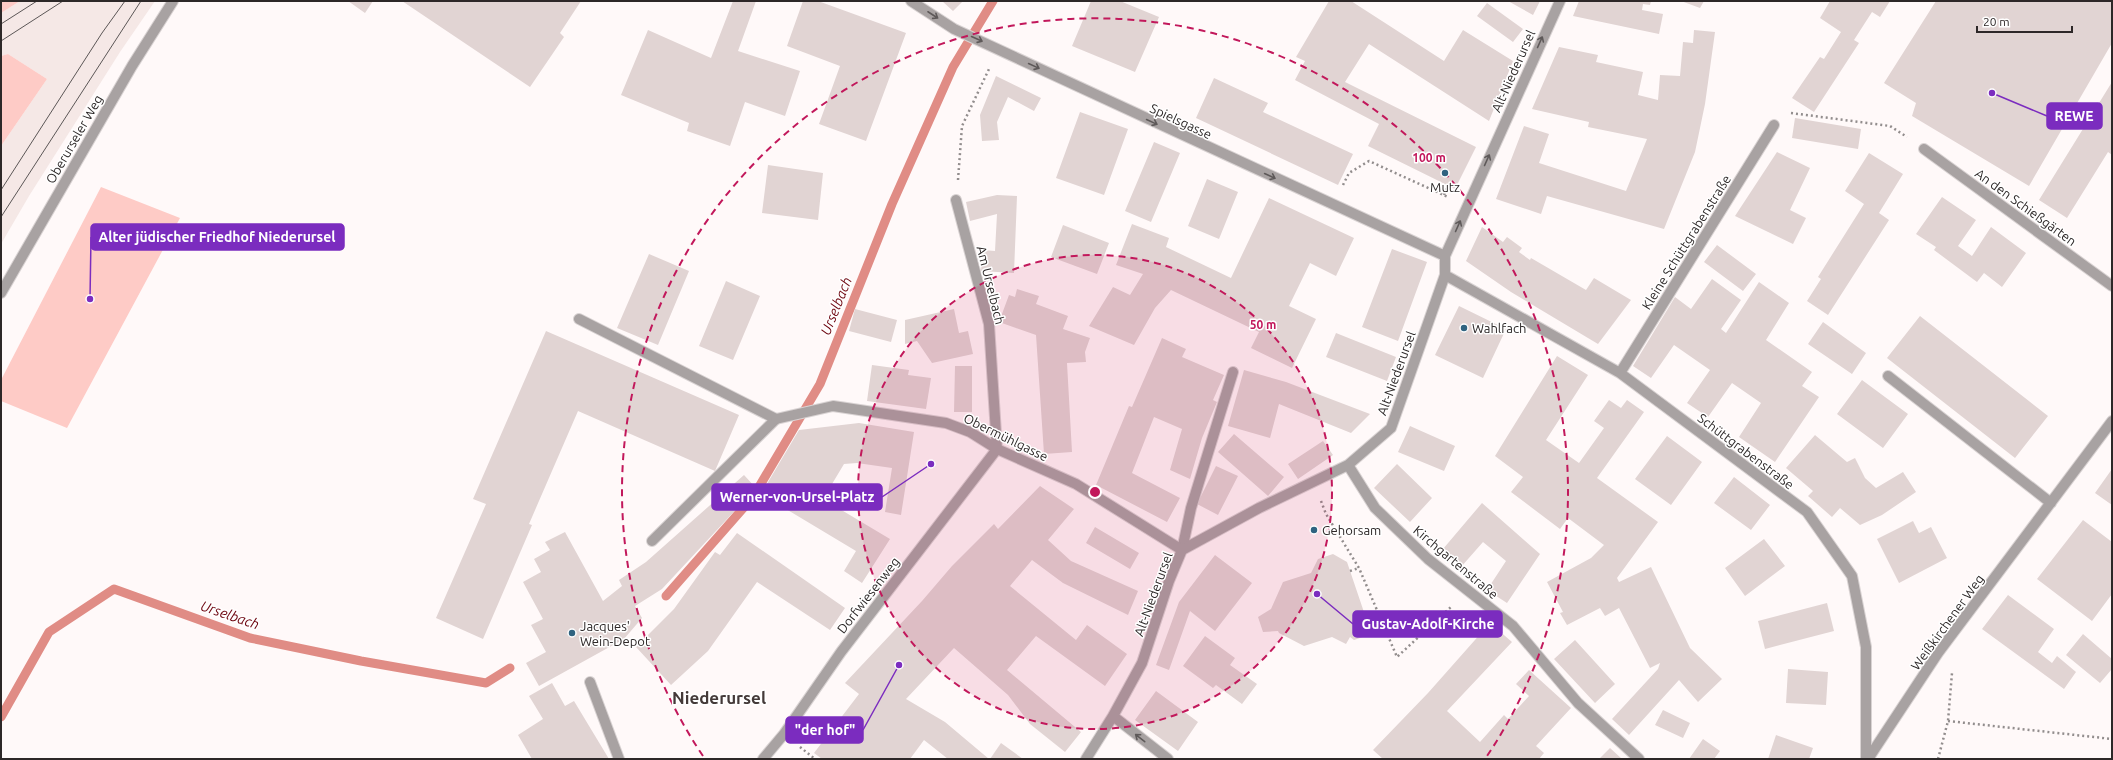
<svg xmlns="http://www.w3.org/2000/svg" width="2113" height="760" viewBox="0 0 2113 760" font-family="Ubuntu,sans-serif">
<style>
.built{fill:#f5e8e6}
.green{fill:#fecbc6}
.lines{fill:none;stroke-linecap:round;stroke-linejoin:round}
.stream{stroke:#e08c85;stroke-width:9}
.building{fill:#e1d4d3}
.lane-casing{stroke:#d9d3d3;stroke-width:12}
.street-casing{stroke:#d9d3d3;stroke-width:12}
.path{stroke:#928d8d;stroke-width:2.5;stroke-dasharray:2 3;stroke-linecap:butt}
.lane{stroke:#a8a2a2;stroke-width:10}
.street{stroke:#a8a2a2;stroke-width:10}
.tram{stroke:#5b5656;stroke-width:1}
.oneway{stroke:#5e5959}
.ring{fill:none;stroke:#c2185b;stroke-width:2;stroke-dasharray:7 5}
.poi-dot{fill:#2f6380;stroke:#fff;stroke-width:1.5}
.labels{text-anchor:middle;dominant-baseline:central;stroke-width:3;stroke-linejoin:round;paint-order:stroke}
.street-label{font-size:13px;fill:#2d2828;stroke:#fff}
.poi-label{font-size:13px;fill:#2d2828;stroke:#fff;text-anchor:start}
.water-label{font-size:14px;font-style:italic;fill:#6e050f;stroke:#fff}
.district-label{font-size:17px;font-weight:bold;fill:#443a39;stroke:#fff}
.centre{fill:#c2185b;stroke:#fff;stroke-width:2}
.ring-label{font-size:12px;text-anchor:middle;font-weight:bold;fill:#c2185b;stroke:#fff;stroke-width:3;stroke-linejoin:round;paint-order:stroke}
.leader{fill:none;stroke:#7b2cbf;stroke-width:1.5}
.callout-dot{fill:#7b2cbf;stroke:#fff;stroke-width:1.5}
.callout{fill:#7b2cbf;stroke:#7b2cbf;stroke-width:1.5}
.callout-label{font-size:14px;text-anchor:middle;font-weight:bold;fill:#fff}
</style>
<rect width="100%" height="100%" fill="#fff9f9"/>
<!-- built -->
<path class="built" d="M20,1h135l-35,51 -91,144 -28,48v-98l46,-67 -39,-25 -7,2v-43z"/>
<!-- green -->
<path class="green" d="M1,1h19l-19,12z
M8,54l39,25 -46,67v-90z
M101,187l79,31 -113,210 -66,-27v-21z"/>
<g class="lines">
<!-- stream -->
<path class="stream" d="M666,596l87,-99 67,-113 72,-180 61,-137 40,-66
M1,717l48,-85 65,-43 136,49 111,23 125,22 24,-15"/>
</g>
<!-- building -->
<path class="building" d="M348,1h25l-8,12z
M402,1h179l-21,32 4,4 -34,50z
M733,1h23l-18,50 62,20 -15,45 -40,-14 -15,44 -43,-15 2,-8 -68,-28 27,-65 63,28z
M803,1h15l88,32 -40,108 -47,-17 21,-58 -53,-20z
M942,1h21l-10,10z
M1091,1h29l39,16 -24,55 -63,-26z
M1329,1h22l93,60 19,-31 50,31 -24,60 -120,-77 -24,38 131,65 -21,42 -87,-43 11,-22 -84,-44 10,-19 -9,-4z
M1508,1h32l-7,14z
M1579,1h72l-1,4 -7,-1 -1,6 21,4 -4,20 -86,-18z
M1681,1h23l-4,7z
M1830,1h60l-10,16 -8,-5 -18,28 5,3 -45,69 -22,-14 28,-41 4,2 17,-27 -21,-14z
M1936,1h176v42l-83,143 -117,-70 4,-13 -32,-20z
M1487,3l36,26 -10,13 -36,-26z
M1694,30l21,2 -10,72 -10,48 -31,77 -117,-33 -6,18 -45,-15 28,-73 25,8 -10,29 87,28 21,-52 -59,-12 1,-5 -57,-13 27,-62 39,8 -2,7 47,10 -5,23 20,5 2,-25 20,1 3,-34 10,1z
M996,76l45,22 -7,13 -26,-14 -11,25 2,18 -17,1 -2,-26z
M1214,78l54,25 -5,9 90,42 -15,31 -142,-67z
M2112,82v73l-4,-3 -41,66 -28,-18z
M1080,112l48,17 -24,66 -48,-17z
M1795,118l66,11 -3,20 -66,-11z
M1154,142l26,11 -29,69 -26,-11z
M1777,152l33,16 -20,42 16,8 -13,26 -58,-28z
M1869,153l34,21 -24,39 10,7 -61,95 -21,-14 14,-22 -3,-2 46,-73 -19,-13z
M768,165l55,8 -5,47 -56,-7z
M1207,179l31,13 -19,47 -31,-13z
M997,195l20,1 -3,77 -33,-2 2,-21 12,1 2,-37 -27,7 -4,-19z
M1942,197l34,23 -18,26 14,10 19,-29 35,26 -24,34 -18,-14 -7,9 -43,-32 2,-3 -20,-13z
M1269,198l85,40 -18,38 -26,-13 -21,43 27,13 -24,49 -41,-20 8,-16 -88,-42 -16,18 -21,37 -45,-19 24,-39 17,8 13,-21 -27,-9 16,-41 37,14 -3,9 65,31z
M1063,225l46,18 -12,31 -46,-17z
M1482,227l21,15 4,-5 15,11 -3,4 11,8 1,-2 55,32 8,-12 37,22 -33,44 -87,-52 -45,-31z
M1717,245l39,29 -13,17 -39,-29z
M1392,249l35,13 -29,79 -36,-14z
M649,254l40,17 -31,74 -41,-17z
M1712,279l29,21 -20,29 5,4 33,-51 30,21 -23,37 46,32 -10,14 17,11 -44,65 -36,-25 22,-34 -29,-20 -24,34 -21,-14 23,-33 -36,-25 -23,33 -18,-12 42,-69 16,12z
M726,281l34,15 -27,64 -34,-14z
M1017,289l22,7 -3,8 32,12 -5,13 27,9 -5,14 1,10 -19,1 5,89 -28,2 -8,-119 -37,-13 10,-27 6,2z
M1459,306l47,23 -23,49 -48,-23z
M855,309l42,11 -6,22 -42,-11z
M954,309l5,24 9,-2 5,23 -41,9 -15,-22 -12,3v-24z
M1920,316l128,100 -33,42 -128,-100z
M1823,322l43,31 -14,21 -44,-30z
M546,331l193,84 -24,56 -137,-60 -49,113 3,1 -49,114 -47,-21 50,-114 -13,-5z
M1336,333l60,24 -9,24 -61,-24z
M1162,338l24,11 -4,8 42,18 -11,25 4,2 -15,36 -12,41 -20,-9 12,-41 -28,-12 -22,56 48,25 -13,24 -71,-37 33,-79 3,1z
M1557,356l31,19 -42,65 33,23 25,-35 -10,-7 15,-21 12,8 6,-8 17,12 -47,66 61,44 -41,56 2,4 32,-15 39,81 32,31 -24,23 -19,-22 -50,55 -17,-16 46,-50 2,-6 -10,5 -31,-60 -14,8 -5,-8 -33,17 -7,-12 3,-1 -16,-30 44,-24 13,-13 -36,-27 -8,11 -49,-37 12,-15 -28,-21z
M872,365l37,5 -1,5 23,3 -5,31 -59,-8z
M955,366h17v46h-18z
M1244,370l42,12 84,32 -19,19 -72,-29 -9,34 -42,-12z
M1862,380l46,34 -25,34 -46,-34z
M859,423l55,9 -13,83 -16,-3 7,-44 -35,-5 -13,1 -21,35 67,40 -28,44 -18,-12 12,-20 -95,-57 38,-64z
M1410,426l45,20 -11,25 -46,-19z
M1234,434l50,43 -16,19 -50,-44z
M1815,435l32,27 8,-4 10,20 11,10 27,-16 13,20 -34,23 -22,10 -20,-17 -8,9 -24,-21 5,-5 -27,-23z
M1667,436l35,26 -31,43 -36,-26z
M1323,441l10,14 -35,24 -10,-15z
M1397,464l35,34 -22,24 -36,-34z
M1216,466l22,10 -20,39 -21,-11z
M2112,469v36l-17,-12z
M744,475l12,13 -94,101 -27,17 7,12 -18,21 -85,47 -13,-23 20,-11 -15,-27 12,-6 -20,-37 18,-10 -7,-13 16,-9 -5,-8 20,-10 38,69 19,-15 -3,-6 27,-18z
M1734,477l36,28 -19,25 -37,-27z
M1040,486l34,23 -26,31 23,21 67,30 -10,24 -65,-32 -31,-23 -22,26 66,54 11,-15 40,29 -22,32 -69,-50 -29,34 74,62 -16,20 -35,-28 -22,-29 -54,-47 -48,51 39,23 44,37h-41l-24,-19 -14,19h-88l-8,-6 45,-59 -14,-11 77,-82 30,-35 42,-42 4,5z
M1482,503l58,51 -33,49 -20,-13 19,-29 -23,-19 -22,25 -18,-18z
M2083,520l29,22v52l-20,27 -55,-42z
M1913,521l6,12 12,-6 16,31 -48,25 -22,-44z
M1095,527l44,26 -9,16 -44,-26z
M737,533l108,75 -15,22 -73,-48 -49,69 -37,34 -35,-38 38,-38 41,-57 5,3z
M1764,539l21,27 -40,30 -20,-28z
M1333,554l14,8 22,65 -5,2 2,7 -12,4 -4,-3 -4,7 -14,-7 -28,9 -25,-13 -1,-2 -15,1 -5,-15 13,-8 12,-27 28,-9 7,-14z
M1215,555l37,28 -37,48 -25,-20 -21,59 -13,-5 23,-63z
M2008,595l46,34 -16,23 14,11 5,-7 19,16 -12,17 -82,-60z
M1827,603l7,28 -69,18 -7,-28z
M1490,623l22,19 -65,69 33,31 24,-27 4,4 21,-23 -13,-12 13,-14 42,38 -35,38 8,7 -5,6h-156l-10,-9 55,-57z
M2083,634l29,25v10l-12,14 -34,-28z
M1205,636l30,22 -5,7 27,19 -15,20 -26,-19 -3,3 -30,-22z
M1575,640l40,44 -20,19 -41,-44z
M1788,669l40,3 -2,33 -40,-2z
M552,683l13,23 9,-5 35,58h-77l-14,-24 25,-16 -14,-23z
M1156,691l42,31 -20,29 -43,-31z
M1663,710l27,13 -7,15 -28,-13z
M1776,735l37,13 -4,11h-41z
M1703,739l17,12 -6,8h-25z
M1001,743l22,16h-33z
M1610,748l12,11h-23z"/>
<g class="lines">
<!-- lane casing -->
<g class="lane-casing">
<path id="lane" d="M1924,149l188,137
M579,319l197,100 -124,122
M1182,550l9,-42 42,-136
M590,682l29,77"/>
</g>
<!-- street casing -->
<g class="street-casing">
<path id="street" d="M911,1l43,28 491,227
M1445,275l175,98 187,139 45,64 14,71v112
M1,293l131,-227 41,-65
M1620,373l154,-248
M1888,376l163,127
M776,419l57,-13 113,17 24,9 27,17 79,35 106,66
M1348,465l27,43 53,51 85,67 65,77 61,56
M1113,716l55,43
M763,759l21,-25 57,-82 156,-203 -8,-125 -33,-124
M1086,759l27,-43 29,-53 27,-82 13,-31 77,-42 89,-43 43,-37 54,-153v-19l115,-255
M1868,759l70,-106 174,-232"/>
</g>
<!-- path -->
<path class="path" d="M1791,113l99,13 17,11
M958,180l4,-54 27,-57
M1343,185l6,-12 20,-12 79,36
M1444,195l4,-10
M1321,501l5,13 33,54 38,89 55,-51
M1350,571l9,-3
M1948,721l164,18
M800,747l15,12
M1938,759l10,-38 4,-48"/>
<!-- lane -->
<use href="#lane" class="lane"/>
<!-- street -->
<use href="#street" class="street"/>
<!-- tram -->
<path class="tram" d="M1,24l36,-23
M1,41l62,-40
M1,190l101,-157 23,-32
M1,217l140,-216"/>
</g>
<!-- one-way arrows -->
<defs><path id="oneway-shaft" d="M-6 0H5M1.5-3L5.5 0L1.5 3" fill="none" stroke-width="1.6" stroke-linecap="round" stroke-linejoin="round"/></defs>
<g class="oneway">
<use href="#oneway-shaft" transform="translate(933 15) rotate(33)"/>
<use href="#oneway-shaft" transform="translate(977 39) rotate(24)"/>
<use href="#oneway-shaft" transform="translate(1540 42) rotate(-66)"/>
<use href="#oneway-shaft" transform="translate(1034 66) rotate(25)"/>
<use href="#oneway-shaft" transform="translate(1152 122) rotate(25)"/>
<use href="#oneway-shaft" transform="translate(1487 160) rotate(-66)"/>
<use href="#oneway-shaft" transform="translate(1270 176) rotate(25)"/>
<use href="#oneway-shaft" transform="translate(1458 226) rotate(-66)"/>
<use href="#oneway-shaft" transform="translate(1140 738) rotate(-142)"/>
</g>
<!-- distance rings -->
<circle cx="1095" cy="492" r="237" fill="#c2185b" fill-opacity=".12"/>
<g class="ring">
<circle cx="1095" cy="492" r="237"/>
<path d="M703 756A473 473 0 1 1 1487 756"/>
</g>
<!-- markers -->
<g class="poi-dot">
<circle cx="1445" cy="173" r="4"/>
<circle cx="1464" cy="328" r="4"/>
<circle cx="1314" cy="530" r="4"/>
<circle cx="572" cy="633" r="4"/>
</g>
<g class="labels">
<!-- street labels -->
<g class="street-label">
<text transform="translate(1513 71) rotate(-66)">Alt-Niederursel</text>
<text transform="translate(1181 121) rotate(25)">Spielsgasse</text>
<text transform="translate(74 139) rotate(-60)">Oberurseler Weg</text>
<text transform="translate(2026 207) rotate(36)">An den Schießgärten</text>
<text transform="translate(1686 242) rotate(-58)">Kleine Schüttgrabenstraße</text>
<text transform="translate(991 285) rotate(76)">Am Urselbach</text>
<text transform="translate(1396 373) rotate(-70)">Alt-Niederursel</text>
<text transform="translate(1006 437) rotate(26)">Obermühlgasse</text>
<text transform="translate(1746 451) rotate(37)">Schüttgrabenstraße</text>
<text transform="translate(1456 562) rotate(40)">Kirchgartenstraße</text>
<text transform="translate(1153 594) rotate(-70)">Alt-Niederursel</text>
<text transform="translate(868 595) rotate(-52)">Dorfwiesenweg</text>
<text transform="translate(1947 622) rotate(-54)">Weißkirchener Weg</text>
</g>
<!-- poi labels -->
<g class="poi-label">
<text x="1445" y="187" text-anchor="middle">Mutz</text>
<text x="1472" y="328">Wahlfach</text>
<text x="1322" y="530">Gehorsam</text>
<text x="580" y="626">Jacques'<tspan x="580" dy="15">Wein-Depot</tspan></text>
</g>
<!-- water labels -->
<g class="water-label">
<text transform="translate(836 306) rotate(-68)">Urselbach</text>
<text transform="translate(230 615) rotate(19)">Urselbach</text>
</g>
<!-- district labels -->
<g class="district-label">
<text x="719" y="697">Niederursel</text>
</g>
</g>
<circle cx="1095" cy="492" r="6" class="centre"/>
<g class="ring-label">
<text x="1429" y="162">100 m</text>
<text x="1263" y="329">50 m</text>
</g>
<!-- callouts -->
<path class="leader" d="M1992 93L2047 116M90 299L91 237M931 464L882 497M1317 594L1353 624M899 665L863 730"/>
<g class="callout-dot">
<circle cx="1992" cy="93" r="4"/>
<circle cx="90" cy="299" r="4"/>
<circle cx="931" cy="464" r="4"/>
<circle cx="1317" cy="594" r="4"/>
<circle cx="899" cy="665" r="4"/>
</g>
<g class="callout">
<rect x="2047" y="103" width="55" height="26" rx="4"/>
<rect x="91" y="224" width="253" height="26" rx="4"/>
<rect x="712" y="484" width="170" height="26" rx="4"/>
<rect x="1353" y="611" width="149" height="26" rx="4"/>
<rect x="786" y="717" width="77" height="26" rx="4"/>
</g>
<g class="callout-label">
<text x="2074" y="121">REWE</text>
<text x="217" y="242">Alter jüdischer Friedhof Niederursel</text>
<text x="797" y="502">Werner-von-Ursel-Platz</text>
<text x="1428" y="629">Gustav-Adolf-Kirche</text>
<text x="825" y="735">"der hof"</text>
</g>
<!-- border -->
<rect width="2113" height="760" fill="none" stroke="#2d2828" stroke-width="4"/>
<!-- scale -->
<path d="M1977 26v6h95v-6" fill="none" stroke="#2d2828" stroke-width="2"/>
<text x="1983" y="26" font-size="12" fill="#2d2828" stroke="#ffffff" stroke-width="3" paint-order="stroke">20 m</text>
</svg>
